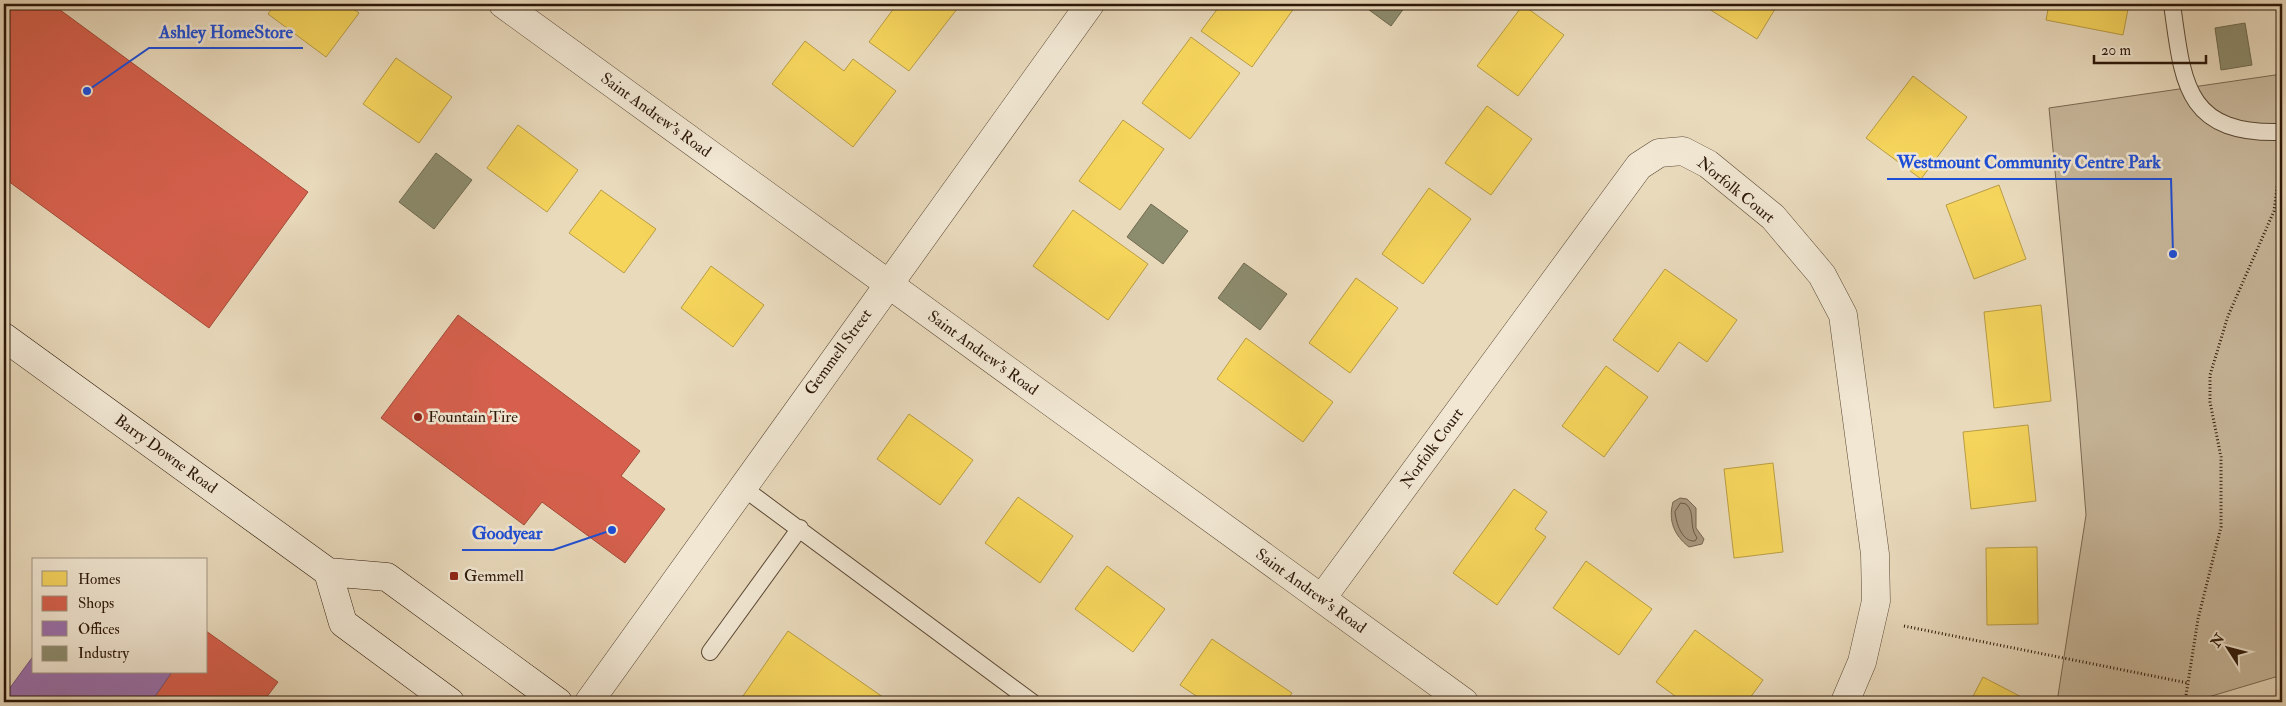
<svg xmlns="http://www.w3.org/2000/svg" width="2286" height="706" viewBox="0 0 2286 706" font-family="'IM FELL Double Pica',serif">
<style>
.green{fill:#c9b99d;stroke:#7a6852}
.water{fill:#a9987f;stroke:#77644f}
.homes{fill:#f6d55c;stroke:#b99c43}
.shops{fill:#d6604d;stroke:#a34a38}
.offices{fill:#9970ab;stroke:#78557a}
.industry{fill:#8c8c6e;stroke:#6f694f}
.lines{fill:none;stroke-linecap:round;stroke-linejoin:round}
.shore{stroke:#6a5844;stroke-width:1}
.service-casing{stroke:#5b4835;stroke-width:18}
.minor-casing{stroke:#5b4835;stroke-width:29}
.tertiary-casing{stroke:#5b4835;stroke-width:29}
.secondary-casing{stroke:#2c1708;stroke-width:29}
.path{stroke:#2c1708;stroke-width:3;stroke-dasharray:1 2.5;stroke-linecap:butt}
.service{stroke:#f1e7d3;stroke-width:16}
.minor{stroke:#f1e7d3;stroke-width:28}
.tertiary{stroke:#f1e7d3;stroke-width:28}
.secondary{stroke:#f1e7d3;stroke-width:28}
.poi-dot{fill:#8f2418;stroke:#f1e7d3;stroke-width:2}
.labels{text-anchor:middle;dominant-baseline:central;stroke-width:5;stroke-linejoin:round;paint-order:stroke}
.street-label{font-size:16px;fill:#2c1708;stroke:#f1e7d3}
.poi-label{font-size:16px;fill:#2c1708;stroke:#f1e7d3;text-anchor:start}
.leader{fill:none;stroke:#1d4ed8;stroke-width:2}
.callout-dot{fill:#1d4ed8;stroke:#f1e7d3;stroke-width:2}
.callout-label{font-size:18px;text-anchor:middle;font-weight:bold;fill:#1d4ed8;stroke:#f1e7d3;stroke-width:5;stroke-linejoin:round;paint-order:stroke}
</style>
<rect width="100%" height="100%" fill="#e9dabc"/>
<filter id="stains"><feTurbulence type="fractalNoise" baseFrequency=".004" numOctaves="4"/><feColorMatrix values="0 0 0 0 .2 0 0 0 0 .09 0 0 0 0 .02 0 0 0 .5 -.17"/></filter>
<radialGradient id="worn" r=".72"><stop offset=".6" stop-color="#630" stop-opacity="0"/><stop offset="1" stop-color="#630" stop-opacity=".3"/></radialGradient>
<!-- green -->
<path class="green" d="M2282,74v601l-77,23 -5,4h-143l29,-187 -9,-115 -28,-292z"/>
<!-- water -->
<path class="water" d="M1680,498l7,1 9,9v20l8,11 -2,5 -13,3c-15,-12 -21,-26 -16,-45z"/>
<!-- homes -->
<path class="homes" d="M275,4h72l12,9 -33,44 -58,-43z
M897,4h53l7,5 -48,62 -40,-29z
M1221,4h76l-45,63 -51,-36z
M1701,4h77l-21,35z
M2049,4h80l-6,31 -77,-15z
M1523,5l41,30 -46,61 -41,-30z
M1191,37l49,36 -50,66 -48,-36z
M805,41l39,30 9,-12 43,32 -43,56 -81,-63z
M396,58l56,39 -33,46 -56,-39z
M1913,76l54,41 -46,62 -55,-41z
M1487,106l45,33 -41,56 -46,-32z
M1123,120l41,29 -44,61 -41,-29z
M518,125l60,45 -31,42 -60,-44z
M1999,185l27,74 -52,20 -28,-74z
M1429,188l42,31 -48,65 -41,-30z
M601,190l55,39 -32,44 -55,-40z
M1073,210l75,54 -40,56 -75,-54z
M711,266l53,39 -31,42 -52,-39z
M1665,269l72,51 -30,42 -28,-20 -21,30 -45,-32z
M1356,278l42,30 -48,65 -41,-30z
M2041,305l10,96 -57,7 -10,-96z
M1246,338l87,64 -30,40 -86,-63z
M1606,366l42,31 -44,60 -42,-31z
M909,414l64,46 -33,45 -63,-46z
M2028,425l8,76 -65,8 -8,-77z
M1773,463l10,89 -49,6 -10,-89z
M1514,489l33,23 -12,17 11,8 -49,68 -44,-32z
M1018,497l55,39 -33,47 -55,-40z
M2037,547l1,77 -51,1 -1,-77z
M1586,561l66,48 -33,46 -66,-47z
M1107,566l58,43 -32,43 -58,-43z
M1695,630l68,50 -16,22h-64l-27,-20z
M788,631l102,71h-138l-9,-6z
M1212,639l80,54 -6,9h-81l-25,-17z
M1983,677l48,25h-61z"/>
<!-- shops -->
<path class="shops" d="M4,4h48l256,188 -99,136 -205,-150z
M458,315l182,136 -19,25 44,33 -40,54 -83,-61 -18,23 -143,-107z
M206,631l72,51 -15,20h-112l21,-30h34z"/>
<!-- offices -->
<path class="offices" d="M34,655v17h138l-21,30h-138l-9,-6z"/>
<!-- industry -->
<path class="industry" d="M1361,4h46l-16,22z
M2245,23l7,42 -31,5 -6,-42z
M436,153l36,27 -38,49 -35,-27z
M1151,204l37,27 -25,33 -36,-27z
M1244,263l43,31 -27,36 -42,-32z"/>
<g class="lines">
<!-- shore -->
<path class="shore" d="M1681,503l5,1c10,9 2,21 11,34l-2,3c-13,1 -19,-18 -20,-29z"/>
<!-- service casing -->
<g class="service-casing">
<path id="service" d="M2172,4c11,78 12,131 110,128
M742,487l290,215
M710,652l90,-124"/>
</g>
<!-- minor casing -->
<g class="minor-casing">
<path id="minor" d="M503,4l961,698
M1322,598l317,-432 20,-13 24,-2 25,13 65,53 49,58 21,40 32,239 1,47 -14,61 -17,40"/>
</g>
<!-- tertiary casing -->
<g class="tertiary-casing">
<path id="tertiary" d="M589,702l501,-698"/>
</g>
<!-- secondary casing -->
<g class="secondary-casing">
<path id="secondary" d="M4,337l324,235 59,5 171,125
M328,572l15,51 107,79"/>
</g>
<!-- path -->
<path class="path" d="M1904,626l284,57
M2185,702l13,-83 23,-92v-70l-11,-55v-27l18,-59 46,-105 7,-53"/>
<!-- service -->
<use href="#service" class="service"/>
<!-- minor -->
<use href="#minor" class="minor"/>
<!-- tertiary -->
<use href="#tertiary" class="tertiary"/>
<!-- secondary -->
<use href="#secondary" class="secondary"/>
</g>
<!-- markers -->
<g class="poi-dot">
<circle cx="418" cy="417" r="5"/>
<rect x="449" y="571" width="10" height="10" rx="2.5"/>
</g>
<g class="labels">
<!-- street labels -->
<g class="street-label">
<text transform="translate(656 115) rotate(36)">Saint Andrew's Road</text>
<text transform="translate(1736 190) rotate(39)">Norfolk Court</text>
<text transform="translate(838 352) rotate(-54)">Gemmell Street</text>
<text transform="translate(983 353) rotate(36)">Saint Andrew's Road</text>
<text transform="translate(1432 448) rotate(-54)">Norfolk Court</text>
<text transform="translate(166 454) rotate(36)">Barry Downe Road</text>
<text transform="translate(1311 591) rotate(36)">Saint Andrew's Road</text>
</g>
<!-- poi labels -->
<g class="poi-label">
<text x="428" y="417">Fountain Tire</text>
<text x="464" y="576">Gemmell</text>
</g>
</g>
<!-- callouts -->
<path class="leader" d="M87 91L149 48H303M2173 254L2171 179H1887M612 530L553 550H462"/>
<g class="callout-dot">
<circle cx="87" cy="91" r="5"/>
<circle cx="2173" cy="254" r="5"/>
<circle cx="612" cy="530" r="5"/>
</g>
<g class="callout-label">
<text x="226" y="38">Ashley HomeStore</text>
<text x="2029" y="168">Westmount Community Centre Park</text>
<text x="507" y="539">Goodyear</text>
</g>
<!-- margin -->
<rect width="2286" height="706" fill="none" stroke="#e9dabc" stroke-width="20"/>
<rect x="5" y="5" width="2276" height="696" fill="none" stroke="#2c1708" stroke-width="2.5"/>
<rect x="10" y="10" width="2266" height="686" fill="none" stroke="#2c1708"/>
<!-- legend -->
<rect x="32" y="558" width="175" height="115" fill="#f1e7d3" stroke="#a29482"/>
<rect x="42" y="571" width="25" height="15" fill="#f6d55c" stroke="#a29482"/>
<text x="78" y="584" font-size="15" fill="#2c1708">Homes</text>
<rect x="42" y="596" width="25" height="15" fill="#d6604d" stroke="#a29482"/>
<text x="78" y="608" font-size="15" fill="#2c1708">Shops</text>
<rect x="42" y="621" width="25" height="15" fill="#9970ab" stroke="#a29482"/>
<text x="78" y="634" font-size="15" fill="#2c1708">Offices</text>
<rect x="42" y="646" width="25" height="15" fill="#8c8c6e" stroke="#a29482"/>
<text x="78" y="658" font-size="15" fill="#2c1708">Industry</text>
<!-- north arrow -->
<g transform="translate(2228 648) rotate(306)" stroke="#f1e7d3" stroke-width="4" paint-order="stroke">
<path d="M0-4L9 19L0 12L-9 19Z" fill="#2c1708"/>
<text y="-8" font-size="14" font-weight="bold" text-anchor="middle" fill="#2c1708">N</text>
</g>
<!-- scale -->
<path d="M2094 55v8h112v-8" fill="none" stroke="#2c1708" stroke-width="2.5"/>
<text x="2101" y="55" font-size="15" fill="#2c1708" stroke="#f1e7d3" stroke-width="4" paint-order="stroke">20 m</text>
<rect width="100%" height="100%" filter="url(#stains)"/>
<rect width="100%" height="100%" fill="url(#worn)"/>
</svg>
